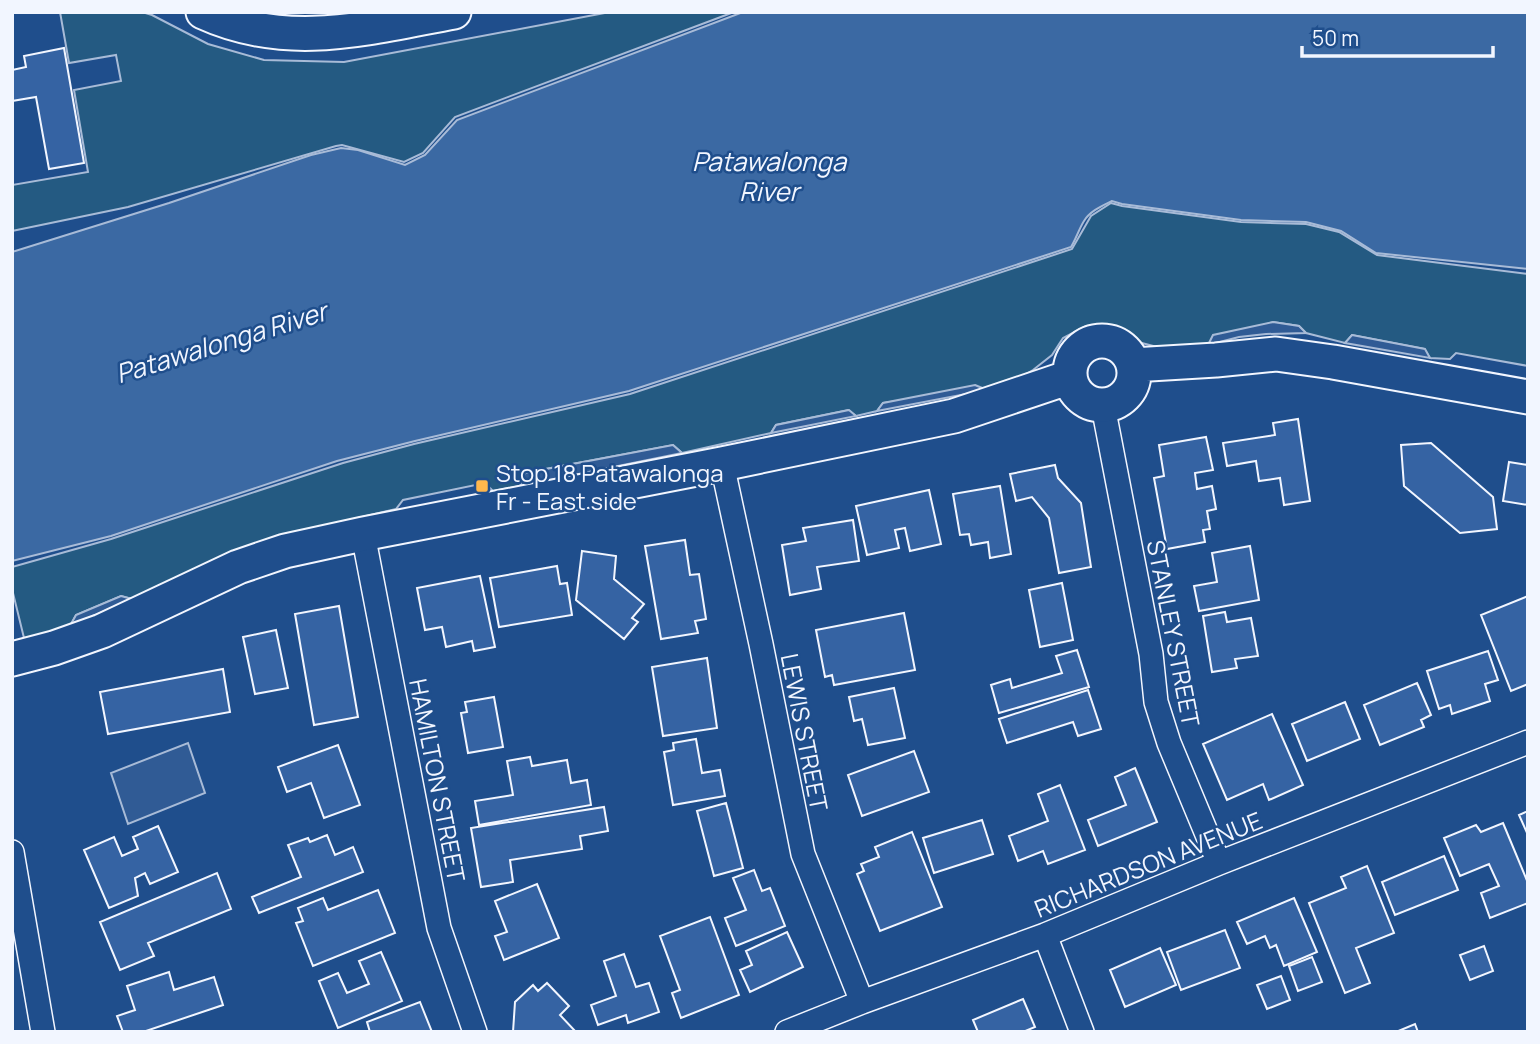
<svg xmlns="http://www.w3.org/2000/svg" width="1540" height="1044" viewBox="0 0 1540 1044" font-family="Manrope,sans-serif">
<style>
.green{fill:#245a82;stroke:#a8bbd7;stroke-width:2}
.parking{fill:#305b95;stroke:#a8bbd7;stroke-width:2}
.water{fill:#3b69a3;stroke:#a8bbd7;stroke-width:2}
.building{fill:#3563a3;stroke:#f2f6ff;stroke-width:2}
.lines{fill:none;stroke-linecap:round;stroke-linejoin:round}
.street-casing{stroke:#f2f6ff;stroke-width:26}
.secondary-casing{stroke:#f2f6ff;stroke-width:37}
.street{stroke:#1f4e8c;stroke-width:23}
.secondary{stroke:#1f4e8c;stroke-width:33}
.poi-dot{fill:#ffb74d;stroke:#1f4e8c;stroke-width:2.5}
.labels{text-anchor:middle;dominant-baseline:central;stroke-width:5;stroke-linejoin:round;paint-order:stroke}
.poi-label{font-size:24px;fill:#f2f6ff;stroke:#1f4e8c;text-anchor:start}
.street-label{font-size:24px;fill:#f2f6ff;stroke:#1f4e8c}
.water-label{font-size:26px;font-style:italic;fill:#f2f6ff;stroke:#1f4e8c}
</style>
<rect width="100%" height="100%" fill="#1f4e8c"/>
<!-- green -->
<path class="green" d="M60,12h82l10,3 56,29 56,16 80,2 266,-50h124l-279,105 -32,36 -19,9 -62,-17 -6,1 -208,61 -116,24v-46l76,-13 -14,-82 47,-9 -5,-26 -47,8z
M1111,203l11,3 119,16 65,2 33,8 38,23 151,19v92l-72,-13 -6,6 -20,-1 -6,-9 -72,-14 -7,8 -39,-10 -7,-7 -26,-4 -65,23 -47,3 -23,-6 -26,-12 -26,-4 -23,12 -11,17 -19,15 -27,16 -123,17 -6,8 -21,5 -8,-6 -72,15 -5,8 -89,20 -9,-8 -148,28 -5,13 -27,5 -8,-8 -82,17 -7,9 -128,30 -136,60 -11,-3 -45,19 -6,11 -25,10 -21,2 -12,-49v-22l99,-28 232,-76 71,-19 216,-50 442,-145 19,-33z"/>
<!-- parking -->
<path class="parking" d="M1273,322l26,4 7,7 -40,1 -27,3 -31,8 5,-10z
M1352,335l73,14 5,9 -85,-15z
M975,385l12,5 -110,21 6,-8z
M849,410l7,6 -85,17 5,-8z
M673,445l9,8 -162,33 5,-13z
M121,596l11,3 -62,27 6,-11z
M188,743l17,50 -77,31 -17,-51z"/>
<!-- water -->
<path class="water" d="M743,12h785v257l-152,-16 -35,-22 -35,-9 -65,-2 -119,-16 -10,-3c-10,5 -22,10 -28,20 -5,8 -8,18 -13,26l-442,144 -214,50 -78,20 -226,75 -99,25v-309l157,-49 142,-48 30,-7 17,2 47,15 20,-10 32,-35z"/>
<!-- building -->
<path class="building" d="M64,48l20,115 -35,6 -13,-72 -24,4v-31l14,-3 -2,-11z
M1298,419l12,82 -26,4 -4,-27 -21,3 -3,-20 -29,5 -4,-23 52,-8 -2,-12z
M1206,437l7,33 -18,3 2,16 15,-3 4,23 -9,2 3,18 -7,1 2,12 -38,7 -13,-71 10,-2 -5,-31z
M1431,443l62,54 4,32 -37,4 -56,-47 -3,-41z
M1509,462l19,3v40l-25,-4z
M1055,465l3,13 23,25 10,64 -32,6 -10,-55 -17,-21 -16,4 -6,-27z
M1000,486l11,68 -21,4 -2,-16 -17,3 -2,-11 -9,1 -7,-41z
M929,490l12,54 -31,7 -5,-23 -10,2 4,18 -32,7 -11,-49z
M853,520l6,41 -42,6 4,22 -31,6 -8,-50 24,-4 -3,-13z
M685,540l5,35 9,-1 7,45 -11,2 3,12 -37,6 -16,-93z
M1250,546l9,54 -60,11 -5,-25 23,-4 -5,-29z
M582,551l34,5 -2,23 30,25 -12,14 6,4 -14,17 -48,-39z
M557,566l3,18 7,-1 5,32 -73,12 -9,-49z
M480,576l15,71 -21,4 -2,-10 -26,6 -4,-20 -17,3 -8,-42z
M1062,583l11,57 -33,7 -11,-57z
M1528,596v88l-17,7 -30,-76z
M339,606l19,111 -44,8 -19,-111z
M1225,612l2,10 24,-4 7,38 -23,3 2,9 -25,4 -9,-56z
M904,613l11,57 -81,15 -2,-10 -7,2 -9,-47z
M276,630l12,58 -33,6 -12,-57z
M1077,650l12,37 -90,26 -8,-28 19,-6 2,9 50,-15 -6,-17z
M1488,651l10,29 -13,4 5,17 -38,13 -2,-9 -11,4 -12,-38z
M707,658l10,70 -54,8 -11,-69z
M223,669l7,43 -122,22 -8,-42z
M1417,683l14,32 -10,5 3,7 -44,18 -16,-40z
M894,688l11,50 -37,7 -6,-26 -8,2 -5,-24z
M1088,690l13,39 -23,7 -5,-14 -66,21 -8,-24z
M494,697l9,50 -35,6 -7,-40 6,-1 -2,-10z
M1345,702l15,37 -53,22 -15,-37z
M1272,714l31,71 -34,15 -6,-16 -36,16 -24,-56z
M696,739l6,34 18,-3 5,26 -52,9 -9,-53 10,-2 -1,-7z
M338,745l22,60 -36,13 -13,-35 -24,9 -9,-25z
M914,751l15,41 -67,24 -14,-41z
M530,757l2,9 35,-6 4,23 16,-3 4,25 -112,20 -4,-24 38,-6 -6,-34z
M1135,768l22,54 -59,24 -10,-26 38,-15 -11,-28z
M1060,785l25,65 -37,14 -5,-13 -25,10 -9,-25 39,-15 -10,-27z
M726,803l17,65 -29,8 -17,-65z
M604,807l4,24 -28,5 2,13 -72,11 3,22 -32,5 -10,-59z
M1528,811v24l-9,-20z
M982,820l11,34 -59,19 -11,-35z
M1503,823l25,60v20l-38,15 -9,-25 18,-7 -10,-22 -29,12 -16,-38 32,-13 5,7z
M158,826l20,46 -28,12 -5,-11 -10,5 3,18 -29,12 -25,-58 30,-13 8,19 16,-7 -5,-12z
M912,832l30,75 -62,24 -23,-57 7,-3 -3,-7 18,-7 -4,-10z
M327,835l8,20 18,-8 10,25 -104,41 -7,-16 49,-20 -13,-32 20,-7 2,4z
M1444,856l14,34 -63,25 -13,-33z
M1367,866l27,67 -38,15 14,35 -25,10 -36,-90 37,-15 -5,-11z
M754,870l8,21 8,-3 15,38 -49,20 -11,-28 21,-8 -13,-32z
M217,873l14,36 -83,34 6,13 -34,14 -20,-48z
M537,884l22,54 -55,22 -9,-24 12,-4 -12,-31z
M378,890l17,43 -82,33 -17,-43 7,-2 -5,-13 25,-10 5,12z
M1294,898l23,54 -33,14 -8,-21 -6,3 -5,-12 -18,8 -10,-22z
M710,917l29,78 -58,23 -9,-25 8,-3 -20,-54z
M1225,930l15,38 -59,22 -14,-38z
M787,932l16,35 -53,25 -10,-22 12,-5 -6,-14z
M1484,946l9,25 -23,9 -10,-25z
M1160,948l16,37 -51,22 -15,-37z
M381,952l21,49 -64,27 -19,-47 19,-8 9,20 22,-9 -10,-23z
M624,954l12,33 13,-4 10,29 -31,11 -2,-8 -28,10 -7,-20 25,-9 -12,-35z
M1312,957l10,25 -24,9 -9,-25z
M169,972l5,18 40,-13 9,28 -80,27h-20l-6,-16 18,-6 -8,-24z
M1281,976l9,24 -23,9 -10,-24z
M547,983l22,23 -9,9 16,17h-63l2,-30 18,-17 5,6z
M1023,999l12,28 -12,5h-45l-5,-12z
M420,1002l12,30h-62l-3,-10z
M1415,1024l3,8h-22z"/>
<g class="lines">
<!-- street casing -->
<g class="street-casing">
<path id="street" d="M1103,406l48,248 5,48 13,41 50,120
M722,464l39,180 42,210 59,148
M363,534l76,394 36,104
M12,852l31,180
M1045,935l37,97
M787,1032l75,-30 183,-67 174,-72 309,-121"/>
</g>
<!-- secondary casing -->
<g class="secondary-casing">
<path id="secondary" d="M203,12c85,39 164,16 251,0
M1070 373a32 32 0 1 1 64 0a32 32 0 1 1-64 0Z
M1133,365l83,-5 60,-6 57,8 195,35
M12,659l42,-11 48,-17 136,-64 47,-16 78,-17 359,-70 232,-48 116,-39"/>
</g>
<!-- street -->
<use href="#street" class="street"/>
<!-- secondary -->
<use href="#secondary" class="secondary"/>
</g>
<!-- markers -->
<rect class="poi-dot" x="475" y="479" width="14" height="14" rx="3.5"/>
<g class="labels">
<!-- poi labels -->
<g class="poi-label">
<text x="496" y="472">Stop 18 Patawalonga<tspan x="496" dy="28">Fr - East side</tspan></text>
</g>
<!-- street labels -->
<g class="street-label">
<text transform="translate(1174 633) rotate(79)">STANLEY STREET</text>
<text transform="translate(805 732) rotate(79)">LEWIS STREET</text>
<text transform="translate(438 780) rotate(79)">HAMILTON STREET</text>
<text transform="translate(1148 864) rotate(-22)">RICHARDSON AVENUE</text>
</g>
<!-- water labels -->
<g class="water-label">
<text x="769" y="161">Patawalonga<tspan x="769" dy="30">River</tspan></text>
<text transform="translate(221 342) rotate(-17)">Patawalonga River</text>
</g>
</g>
<!-- border -->
<rect width="1540" height="1044" fill="none" stroke="#f2f6ff" stroke-width="28"/>
<!-- scale -->
<path d="M1302 46v10h191v-10" fill="none" stroke="#f2f6ff" stroke-width="3.5"/>
<text x="1312" y="46" font-size="21" fill="#f2f6ff" stroke="#1f4e8c" stroke-width="5" paint-order="stroke">50 m</text>
</svg>
